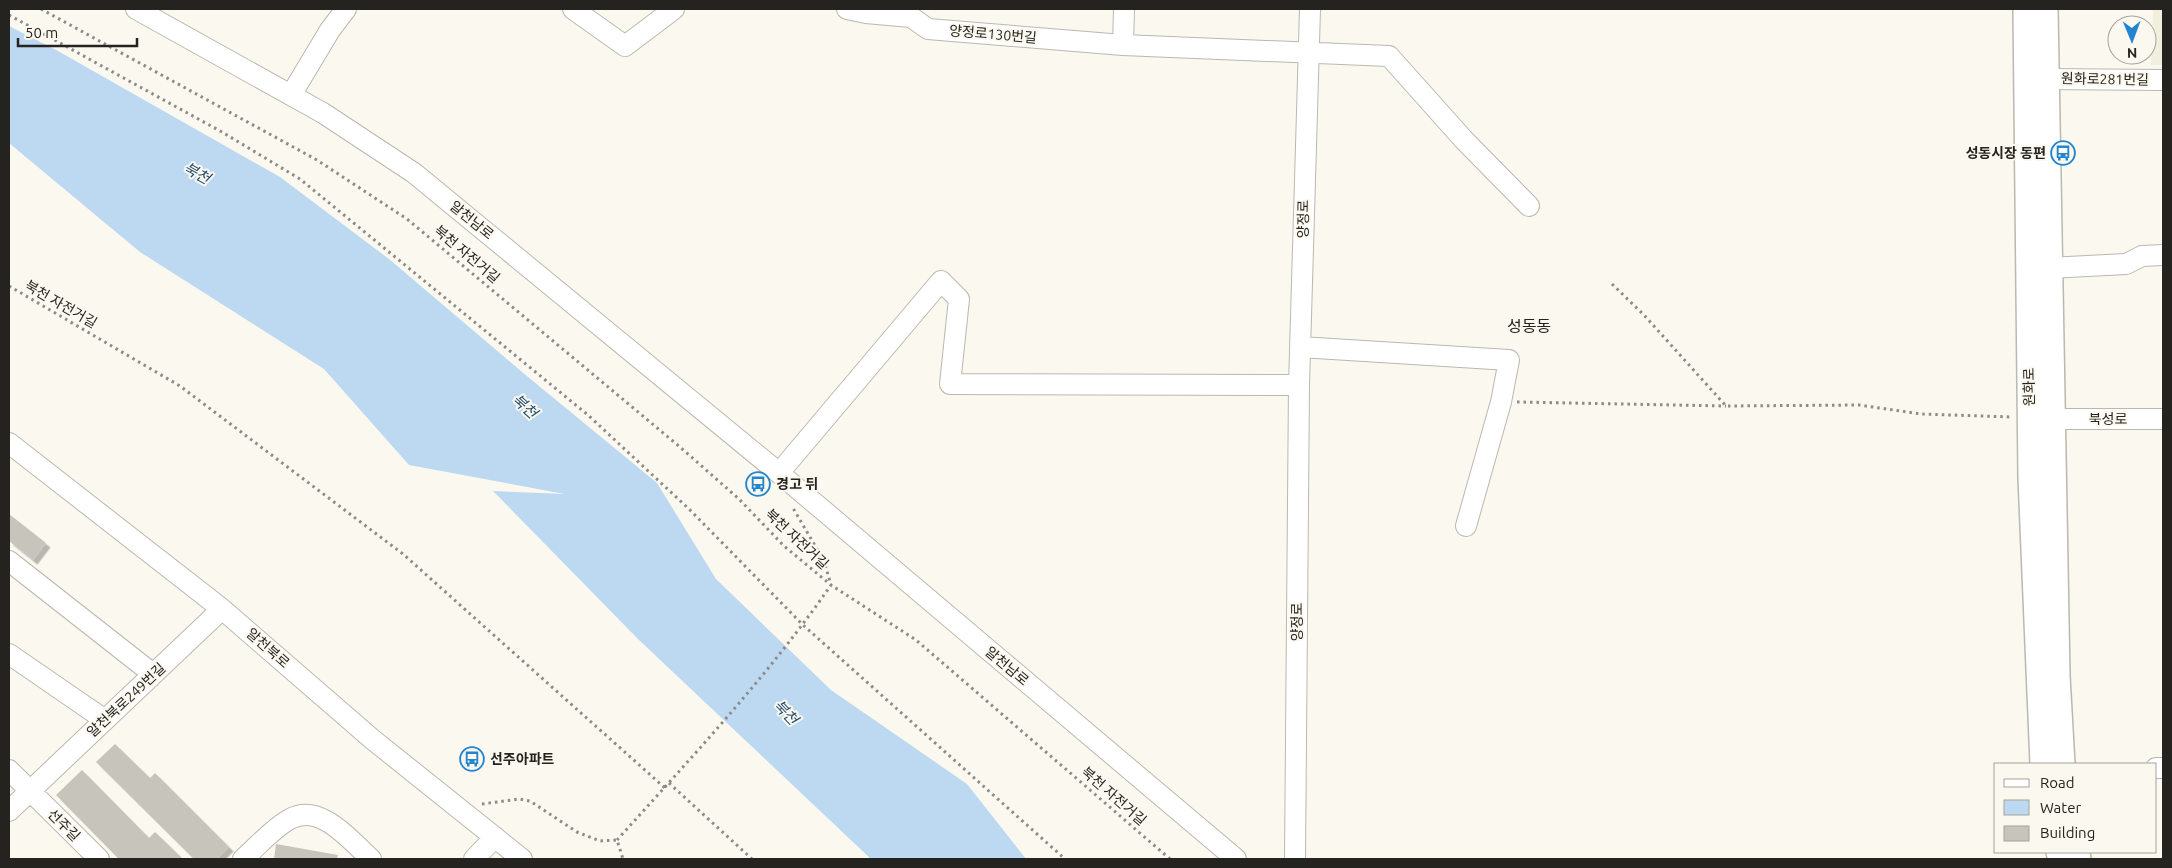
<svg xmlns="http://www.w3.org/2000/svg" width="2172" height="868" viewBox="0 0 2172 868" font-family="Ubuntu,'Noto Sans KR',sans-serif">
<style>
.built{fill:#f3efde}
.water{fill:#bdd8f1}
.building{fill:#c6c4bb;filter:url(#shadow)}
.lines{fill:none;stroke-linecap:round;stroke-linejoin:round}
.minor-casing{stroke:#bab8af;stroke-width:22}
.major-casing{stroke:#bab8af;stroke-width:28}
.path{stroke:#8d8b85;stroke-width:3;stroke-dasharray:2.5 4;stroke-linecap:butt}
.minor{stroke:#fff;stroke-width:20}
.major{stroke:#fff;stroke-width:25}
.labels{text-anchor:middle;dominant-baseline:central;stroke-width:4;stroke-linejoin:round;paint-order:stroke}
.street-label{font-size:14px;fill:#24231f;stroke:#faf8ef}
.poi-label{font-size:14px;font-weight:bold;fill:#24231f;stroke:#faf8ef;text-anchor:start}
.water-label{font-size:15px;font-style:italic;fill:#254d70;stroke:#faf8ef}
.quarter-label{font-size:16px;fill:#24231f;stroke:#faf8ef}
</style>
<defs>
<filter id="shadow"><feDropShadow dx="4.5" dy="4.5" stdDeviation="0" flood-color="#0004"/></filter>
</defs>
<rect width="100%" height="100%" fill="#faf8ef"/>
<!-- built -->
<path class="built" d="M2153,9h10v56h-12z"/>
<!-- water -->
<path class="water" d="M9,26l49,25 222,126 109,82 133,113 135,111 59,96 115,111 136,94 59,75h-155l-233,-220 -145,-148 72,3 -156,-29 -85,-96 -184,-117 -131,-109z"/>
<!-- building -->
<path class="building" d="M9,514l37,29 -13,17 -24,-19z
M115,744l35,34 5,-5 74,74 -12,12h-23l-98,-97z
M82,770l67,68 6,-6 28,27h-64l-63,-64z
M276,844l62,11 -1,4h-63z"/>
<g class="lines">
<!-- minor casing -->
<g class="minor-casing">
<path id="minor" d="M136,9l187,104 91,60 365,300 457,386
M573,9l52,37 49,-37
M847,9l19,4 45,4 17,12 195,16 266,11 75,84 65,66
M1123,45l1,-36
M2046,79l117,1
M291,95l39,-65 16,-21
M2049,268l77,-4 16,-8 21,-1
M1300,347l209,13 -8,42 -35,124
M2053,419h110
M9,443l213,166 150,130 150,120
M779,473l162,-192 18,18 -9,85 349,1
M9,561l144,113
M9,654l96,66
M2156,768h7
M9,770l90,89
M9,811l213,-202
M243,859c15,-13 30,-31 47,-40 30,-17 61,22 81,40
M474,859l21,-22
M1295,859l4,-474 11,-376"/>
</g>
<!-- major casing -->
<g class="major-casing">
<path id="major" d="M2026,9l5,469 12,286
M2045,9l12,667 5,88
M2059,852l2,7
M2077,852l1,7"/>
</g>
<!-- path -->
<path class="path" d="M41,9l276,151 90,59 273,228 59,52 45,47 47,39 85,55 254,219
M9,15l213,117 78,47 288,236 101,94 114,116 262,234
M1612,284l32,31 82,91 133,-1 62,9 91,3
M9,286l171,100 223,168 262,234
M1517,402l209,4
M669,783l83,76
M482,804l37,-5 11,2 47,31 23,9 17,-1 6,19
M617,840c74,-82 151,-164 214,-255l-7,-24 -31,-53"/>
<!-- minor -->
<use href="#minor" class="minor"/>
<!-- major -->
<use href="#major" class="major"/>
</g>
<!-- icons -->
<defs>
<g id="bus-ring" transform="scale(1.25)"><circle r="9.5" fill="#faf8ef" stroke="#2384d0" stroke-width="1.5"/><path d="M-5-6H5V4H4V6H2V4H-2V6H-4V4H-5ZM-3.5-4V0h7V-4ZM-3.5 1.2v1.5H-2V1.2ZM2 1.2v1.5H3.5V1.2Z" fill="#2384d0"/></g>
</defs>
<g fill-rule="evenodd">
<use href="#bus-ring" x="2063" y="153"/>
<use href="#bus-ring" x="758" y="484"/>
<use href="#bus-ring" x="472" y="759"/>
</g>
<g class="labels">
<!-- street labels -->
<g class="street-label">
<text transform="translate(993 34) rotate(5)">양정로130번길</text>
<text transform="translate(2105 79) rotate(1)">원화로281번길</text>
<text transform="translate(1303 219) rotate(-89)">양정로</text>
<text transform="translate(472 220) rotate(39)">알천남로</text>
<text transform="translate(467 254) rotate(40)">북천 자전거길</text>
<text transform="translate(61 304) rotate(30)">북천 자전거길</text>
<text transform="translate(2029 387) rotate(-91)">원화로</text>
<text x="2108" y="419">북성로</text>
<text transform="translate(797 539) rotate(43)">북천 자전거길</text>
<text transform="translate(1297 622) rotate(-90)">양정로</text>
<text transform="translate(268 648) rotate(41)">알천북로</text>
<text transform="translate(1007 666) rotate(40)">알천남로</text>
<text transform="translate(126 700) rotate(-43)">알천북로249번길</text>
<text transform="translate(1114 796) rotate(41)">북천 자전거길</text>
<text transform="translate(64 825) rotate(45)">선주길</text>
</g>
<!-- poi labels -->
<g class="poi-label">
<text x="2046" y="153" text-anchor="end">성동시장 동편</text>
<text x="776" y="484">경고 뒤</text>
<text x="490" y="759">선주아파트</text>
</g>
<!-- water labels -->
<g class="water-label">
<text transform="translate(197 173) rotate(29)">북천</text>
<text transform="translate(525 406) rotate(42)">북천</text>
<text transform="translate(786 712) rotate(46)">북천</text>
</g>
<!-- quarter labels -->
<g class="quarter-label">
<text x="1529" y="326">성동동</text>
</g>
</g>
<!-- border -->
<rect width="2172" height="868" fill="none" stroke="#24231f" stroke-width="20"/>
<!-- legend -->
<rect x="1994" y="763" width="162" height="90" fill="#faf8ef" stroke="#a4a39c"/>
<rect x="2004" y="779" width="25" height="8" fill="#ffffff" stroke="#a4a39c"/>
<text x="2040" y="788" font-size="15" fill="#24231f">Road</text>
<rect x="2004" y="800" width="25" height="15" fill="#bdd8f1" stroke="#a4a39c"/>
<text x="2040" y="813" font-size="15" fill="#24231f">Water</text>
<rect x="2004" y="826" width="25" height="15" fill="#c6c4bb" stroke="#a4a39c"/>
<text x="2040" y="838" font-size="15" fill="#24231f">Building</text>
<!-- north arrow -->
<g transform="translate(2132 40) rotate(179)"><circle r="24" fill="#faf8ef" stroke="#a4a39c"/>
<path d="M0-4L9 19L0 12L-9 19Z" fill="#2384d0"/>
<text y="-8" font-size="14" font-weight="bold" text-anchor="middle" fill="#24231f">N</text>
</g>
<!-- scale -->
<path d="M18 38v8h119v-8" fill="none" stroke="#24231f" stroke-width="2.5"/>
<text x="25" y="38" font-size="15" fill="#24231f" stroke="#faf8ef" stroke-width="4" paint-order="stroke">50 m</text>
</svg>
